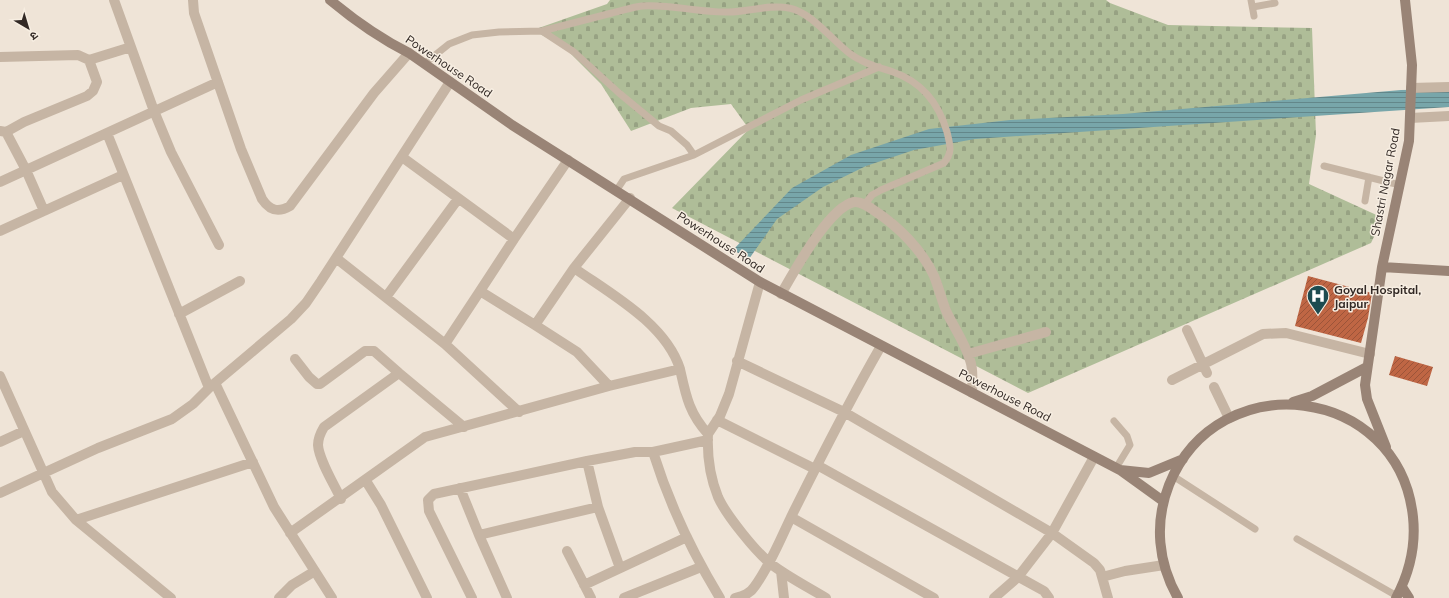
<svg xmlns="http://www.w3.org/2000/svg" width="1449" height="598" viewBox="0 0 1449 598" font-family="Mulish,'Noto Sans Devanagari',sans-serif">
<style>
.cemetery{fill:url(#cemetery-stones)}
.water{fill:url(#water-rules)}
.building{fill:url(#building-hatch)}
.lines{fill:none;stroke-linecap:round;stroke-linejoin:round}
.lane{stroke:#c6b5a4;stroke-width:7}
.street{stroke:#c6b5a4;stroke-width:10}
.secondary{stroke:#998476;stroke-width:10}
.labels{text-anchor:middle;dominant-baseline:central;stroke-width:3;stroke-linejoin:round;paint-order:stroke}
.street-label{font-size:12px;fill:#322925;stroke:#f7eee2}
.poi-label{font-size:12px;font-weight:bold;fill:#322925;stroke:#f7eee2;text-anchor:start}
</style>
<defs>
<pattern id="cemetery-stones" width="16" height="16" patternUnits="userSpaceOnUse"><rect width="16" height="16" fill="#afbd98"/><path d="M2 7V4a2 2 0 0 1 4 0v3zM10 15v-3a2 2 0 0 1 4 0v3z" fill="#97a283"/></pattern>
<pattern id="water-rules" width="6" height="5" patternUnits="userSpaceOnUse"><rect width="6" height="5" fill="#78a6aa"/><path d="M0 2.5h6" fill="none" stroke="#63878a"/></pattern>
<pattern id="building-hatch" width="6" height="6" patternUnits="userSpaceOnUse"><rect width="6" height="6" fill="#bf6644"/><path d="M-1 1l2-2M0 6l6-6M5 7l2-2" fill="none" stroke="#9c5439"/></pattern>
</defs>
<rect width="100%" height="100%" fill="#efe4d7"/>
<!-- cemetery -->
<path class="cemetery" d="M610,0h496l4,3 58,22 144,3 4,107 -7,49 74,34 -12,25 -343,150 -356,-185 77,-79 -18,-25 -40,4 -60,23 -30,-47 -36,-36 -32,-18 74,-26z"/>
<!-- water -->
<path class="water" d="M1449,89v18l-474,32 -61,11 -48,16 -43,21 -46,32 -28,40 -16,-9 59,-62 59,-33 78,-26 81,-9 113,-6 278,-24z"/>
<!-- building -->
<path class="building" d="M1308,276l64,17 -4,25 -7,25 -66,-17z
M1395,356l38,11 -6,19 -38,-11z"/>
<g class="lines">
<!-- lane -->
<path class="lane" d="M1251,0l3,16
M1253,7l22,-4
M542,31c23,-6 47,-12 70,-18 10,-2 20,-6 30,-7 29,-2 58,7 87,6 19,0 41,-8 60,-4 22,4 43,32 60,45 13,10 29,14 44,19 29,10 46,32 54,60 3,13 6,20 -3,31l-63,27 -9,5 -7,9
M424,64l25,-20 23,-9 27,-3 43,-1 32,21 45,41 40,33 12,5 16,14 7,10 -70,24 -8,12
M694,155l107,-55 78,-33
M1324,166l76,19
M1365,201l4,-24
M1114,421l13,15 3,9 -14,23
M1173,476l82,53
M1297,539l100,57"/>
<!-- street -->
<path class="street" d="M114,0l40,111 17,41 48,93
M193,0l1,13 47,136 21,50c8,12 16,14 28,7l84,-113 35,-40
M0,57l78,-2 11,5 8,22 -4,9 -6,5 -63,26 -18,10 -6,-1
M89,60l42,-13
M1411,88l38,-1
M1410,118l39,-2
M6,132l20,38 18,41
M107,133l102,255
M402,157l112,82 -34,52 55,34
M0,182l218,-100
M0,231l123,-56
M514,239l54,-79
M336,258l109,86
M574,268c37,26 92,56 106,101l-71,17
M480,291l-35,53 74,68
M781,294c13,-22 48,-87 73,-92 7,-1 15,5 21,9 24,16 47,39 59,65 5,12 8,26 13,37 8,16 18,30 23,47 4,11 2,22 2,33
M386,297l72,-98
M179,314l61,-33
M1187,330l20,43
M968,354l78,-22
M295,359l14,18 8,7h3l45,-33h9l25,22
M737,361l107,51 208,121 42,30 6,7 8,28
M680,369c6,27 9,44 28,65l12,-18 9,-22 31,-112
M0,376l52,116 24,28 95,78
M1172,380l91,-46 23,-1 84,21
M215,383l59,124 58,91
M1214,387l15,31
M717,420l98,49
M708,434c-1,21 2,43 10,63 8,18 38,55 53,67 17,13 37,23 55,34
M0,442l24,-11
M653,452l55,-12
M587,461l11,46 22,61
M817,465l227,126 5,7
M366,481l15,24 46,93
M460,488l19,47
M0,493l98,-45 74,-29 21,-15 16,-16 82,-69 15,-16 15,-22 129,-199
M341,499c-7,-15 -22,-39 -23,-54 0,-7 3,-13 6,-18l75,-54 65,54
M791,517l143,81
M76,520l177,-58
M290,533l135,-96 184,-51 -32,-34 -42,-27 39,-57 56,-70
M567,551l24,47
M781,571l3,27
M1102,577l23,-6 39,-6
M584,585l103,-48
M279,598l13,-13 23,-14
M472,598l-43,-87 -1,-11 6,-6 153,-33 48,-9h18c16,51 39,100 67,146
M507,598l-28,-63 119,-28
M624,598l77,-31
M735,598c8,-2 15,-4 20,-12 18,-25 28,-54 42,-81 27,-54 54,-107 84,-159
M994,598l24,-21 34,-44 42,-76"/>
<!-- secondary -->
<path class="secondary" d="M330,0c24,20 51,39 79,53l103,72 248,157 360,188 43,31
M1382,267l67,4
M1293,402l19,-6 55,-29
M1386,447l-19,-48 -2,-14 17,-118 27,-126 3,-76 -7,-65
M1120,470l29,3 34,-14
M1402,587l7,11
M1178,598c-20,-35 -24,-75 -9,-113 49,-122 230,-100 244,32 3,29 -3,55 -17,81"/>
</g>
<!-- icons -->
<defs>
<g id="hospital-pin" transform="scale(1.15)"><path d="M0 17L-7.5 6A9.5 9.5 0 1 1 7.5 6Z" fill="#1d4b50" stroke="#f7eee2"/><path d="M-5-5h3v3.5h4V-5h3V5h-3V1.5h-4V5h-3Z" fill="#fff"/></g>
</defs>
<g fill-rule="evenodd">
<use href="#hospital-pin" x="1318" y="296"/>
</g>
<g class="labels">
<!-- street labels -->
<g class="street-label">
<text transform="translate(449 66) rotate(34)">Powerhouse Road</text>
<text transform="translate(1385 182) rotate(-79)">Shastri Nagar Road</text>
<text transform="translate(721 242) rotate(33)">Powerhouse Road</text>
<text transform="translate(1005 395) rotate(27)">Powerhouse Road</text>
</g>
<!-- poi labels -->
<g class="poi-label">
<text x="1334" y="289">Goyal Hospital,<tspan x="1334" dy="14">Jaipur</tspan></text>
</g>
</g>
<!-- north arrow -->
<g transform="translate(28 28) rotate(142)" stroke="#f7eee2" stroke-width="3" paint-order="stroke">
<path d="M0-3L7 15L0 10L-7 15Z" fill="#322925"/>
<text y="-6" font-size="11" font-weight="bold" text-anchor="middle" fill="#322925">उ</text>
</g>
</svg>
